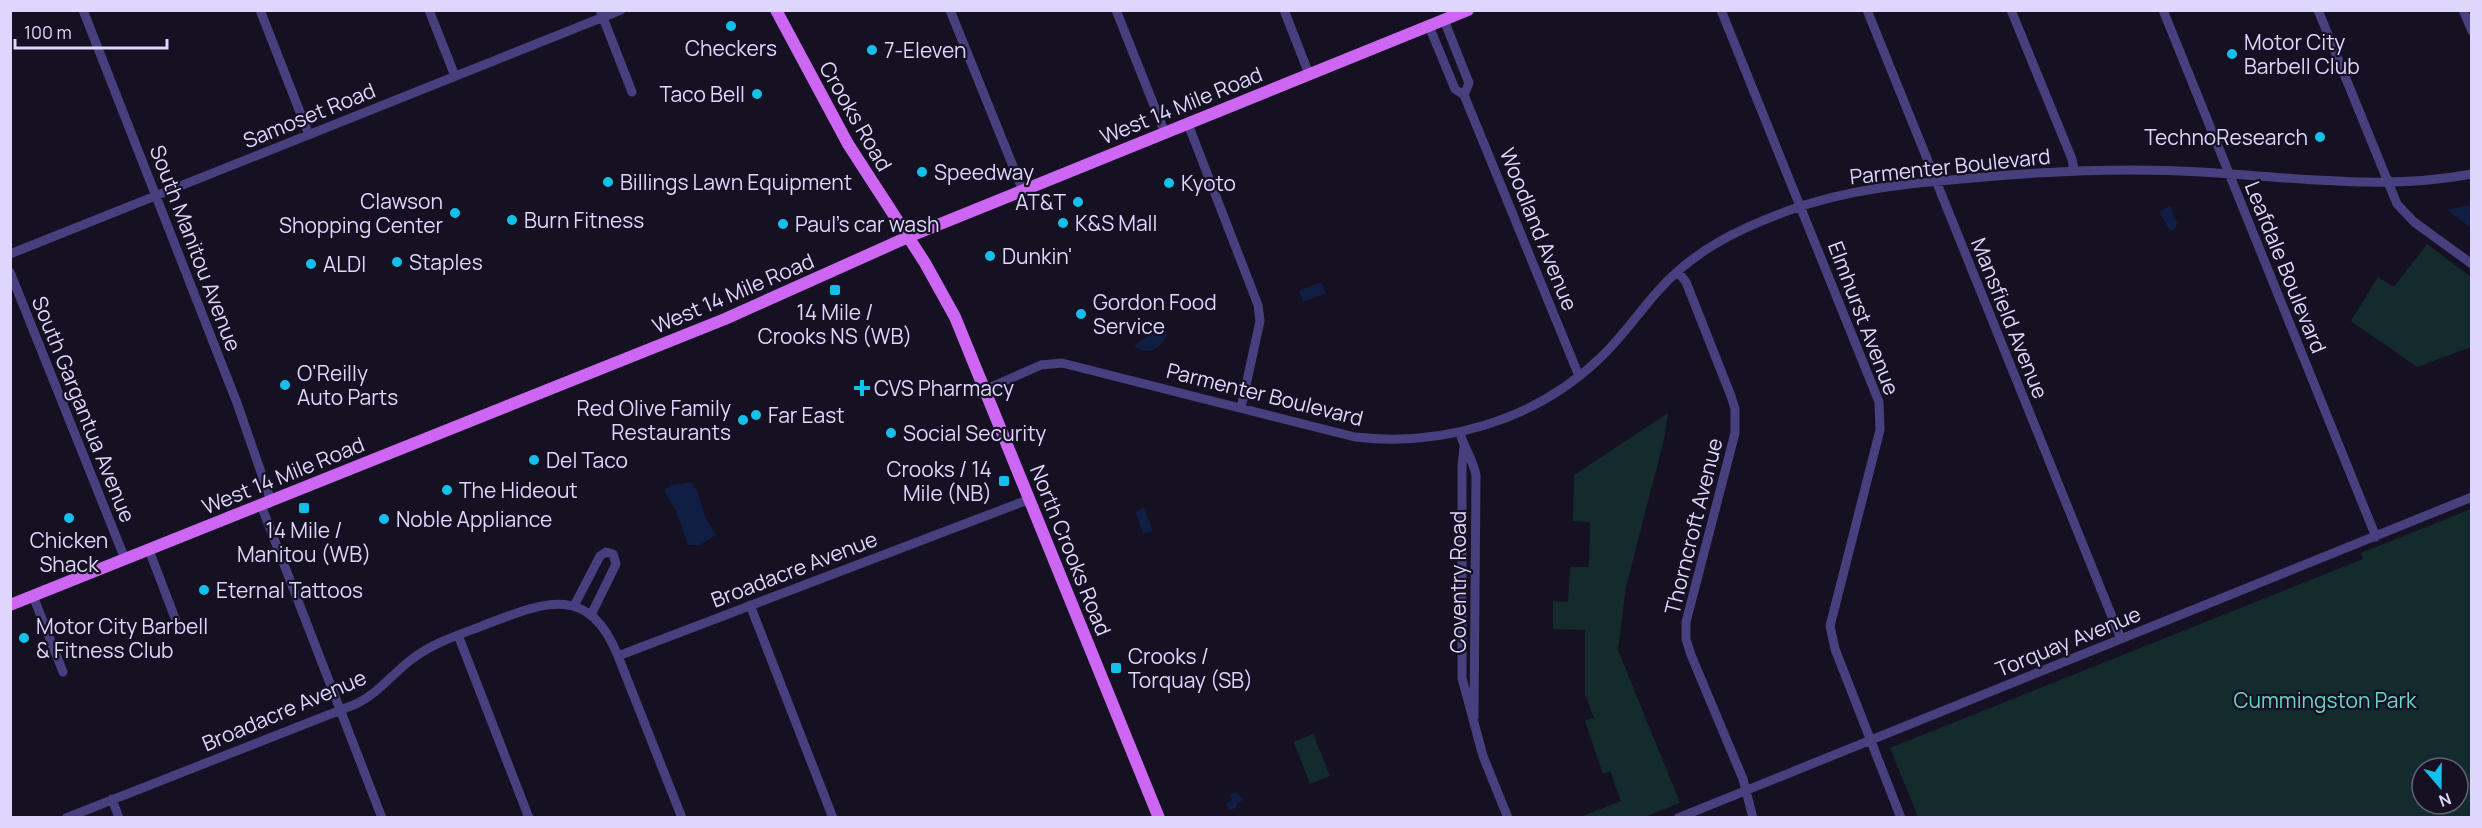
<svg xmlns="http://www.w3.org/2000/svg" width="2482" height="828" viewBox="0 0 2482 828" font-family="Manrope,sans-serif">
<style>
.green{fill:#142b2d;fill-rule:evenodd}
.water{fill:#101e43}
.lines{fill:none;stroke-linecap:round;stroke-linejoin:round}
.minor{stroke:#483f7f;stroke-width:9}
.major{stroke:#cd66f3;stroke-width:12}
.poi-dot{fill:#13bfeb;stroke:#161023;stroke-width:2}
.labels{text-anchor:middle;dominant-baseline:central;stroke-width:4.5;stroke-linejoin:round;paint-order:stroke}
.poi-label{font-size:21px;fill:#ded6fc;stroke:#161023;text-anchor:start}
.street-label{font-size:21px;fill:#ded6fc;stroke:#161023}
.park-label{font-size:21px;fill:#68d6c6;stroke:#161023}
</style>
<rect width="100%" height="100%" fill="#161023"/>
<!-- green -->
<path class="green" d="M2427,244l44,33v70l-54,20 -66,-46 27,-44 16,10z
M1668,413l-4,26 -38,148 -8,63 62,153 -36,14h-64l41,-16 -11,-30 -7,3 -18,-53 9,-3 -9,-24v-64l-32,-1v-28l15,1 2,-35h19l1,-45 -17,-1 1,-46z
M2471,509v308h-553l-28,-69 473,-189 -2,-6zM2422,768h36v36h-36z
M1313,734l17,42 -20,8 -16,-42z"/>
<!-- water -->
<path class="water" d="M2471,205v23l-24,-18z
M2170,206l7,16 -1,6 -6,3 -11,-20z
M1321,282l5,11 -23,9 -4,-11z
M1160,320l7,14c-6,16 -18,22 -33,12l21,-16z
M691,482l6,8 9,29 10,16 -16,10h-12l-13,-36 -11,-19 7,-5z
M1144,508l9,23 -10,3 -8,-22z
M1236,792l7,8 -6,3 -1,5 -7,2 -3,-6 6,-4 -3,-5z"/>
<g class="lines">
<!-- minor -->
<path class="minor" d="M83,10l154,393 34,98
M260,10l49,125
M429,10l26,66
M600,10l32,82
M950,10l73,181
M1116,10l49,123
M1284,10l25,64
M1721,10l158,392 1,28 -50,196 5,23 66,169
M1867,10l254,629
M2011,10l61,149 2,12
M2163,10l213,527
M2318,10l79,194 17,18 58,42
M2463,10l9,21
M1444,20l25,63 -5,12
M1429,26l26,63 9,6 115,281
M1188,124l70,181 2,16 -19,87
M10,254l611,-244
M10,272l115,287
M1678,272l8,10 45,114 4,13v24l-49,189v17l5,16 52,124 10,39
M984,390l57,-25 21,-2 293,74c87,10 179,-16 244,-78 22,-20 39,-46 59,-68 36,-41 82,-63 132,-81 58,-21 121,-27 183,-32 76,-7 152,-11 228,-6 90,5 181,19 271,2
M1460,433c4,15 13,26 16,42l-2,242
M1464,447l-2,19v212l21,78 25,62
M261,505l121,313
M149,550l29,76
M33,596l30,76
M750,605l83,213
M574,606l26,-50 6,-4 7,2 3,10 -25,51
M458,635l71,183
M618,656l64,162
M112,799l7,19
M66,818l290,-114c23,-11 36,-30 56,-45 21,-16 46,-24 70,-33 60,-23 106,-45 136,30l412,-157
M1678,818l794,-321"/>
<!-- major -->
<path class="major" d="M776,10l72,134 77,119 30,54 204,501
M10,605l715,-286 183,-82 560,-227"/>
</g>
<!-- markers -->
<g class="poi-dot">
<circle cx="731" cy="26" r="6"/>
<circle cx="872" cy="50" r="6"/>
<circle cx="2232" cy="54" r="6"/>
<circle cx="757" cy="94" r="6"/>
<circle cx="2320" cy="137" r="6"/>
<circle cx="922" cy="172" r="6"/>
<circle cx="608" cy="182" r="6"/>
<circle cx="1169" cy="183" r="6"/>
<circle cx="1078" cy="202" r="6"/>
<circle cx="455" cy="213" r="6"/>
<circle cx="512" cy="220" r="6"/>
<circle cx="1063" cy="223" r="6"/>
<circle cx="783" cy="224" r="6"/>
<circle cx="990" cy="256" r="6"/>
<circle cx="397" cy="262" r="6"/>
<circle cx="311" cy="264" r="6"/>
<rect x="829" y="284" width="12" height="12" rx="3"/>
<circle cx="1081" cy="314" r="6"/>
<circle cx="285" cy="385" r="6"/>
<path d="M859 379h6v6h6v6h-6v6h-6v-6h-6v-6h6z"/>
<circle cx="756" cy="415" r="6"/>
<circle cx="743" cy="420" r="6"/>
<circle cx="891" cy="433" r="6"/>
<circle cx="534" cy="460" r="6"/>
<rect x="998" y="475" width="12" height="12" rx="3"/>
<circle cx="447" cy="490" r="6"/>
<rect x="298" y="502" width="12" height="12" rx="3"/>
<circle cx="69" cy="518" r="6"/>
<circle cx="384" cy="519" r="6"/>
<circle cx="204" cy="590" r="6"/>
<circle cx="24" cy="638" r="6"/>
<rect x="1110" y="662" width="12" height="12" rx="3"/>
</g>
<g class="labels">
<!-- poi labels -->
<g class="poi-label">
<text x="2244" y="42">Motor City<tspan x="2244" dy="24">Barbell Club</tspan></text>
<text x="731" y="48" text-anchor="middle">Checkers</text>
<text x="884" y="50">7-Eleven</text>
<text x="745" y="94" text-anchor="end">Taco Bell</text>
<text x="2308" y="137" text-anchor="end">TechnoResearch</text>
<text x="934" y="172">Speedway</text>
<text x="620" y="182">Billings Lawn Equipment</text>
<text x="1181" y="183">Kyoto</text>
<text x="443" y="201" text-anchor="end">Clawson<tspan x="443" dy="24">Shopping Center</tspan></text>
<text x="1066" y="202" text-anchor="end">AT&amp;T</text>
<text x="524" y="220">Burn Fitness</text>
<text x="1075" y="223">K&amp;S Mall</text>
<text x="795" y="224">Paul's car wash</text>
<text x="1002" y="256">Dunkin'</text>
<text x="409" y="262">Staples</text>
<text x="323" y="264">ALDI</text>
<text x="1093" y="302">Gordon Food<tspan x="1093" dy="24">Service</tspan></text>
<text x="835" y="312" text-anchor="middle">14 Mile /<tspan x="835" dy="24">Crooks NS (WB)</tspan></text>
<text x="297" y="373">O'Reilly<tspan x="297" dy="24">Auto Parts</tspan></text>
<text x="874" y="388">CVS Pharmacy</text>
<text x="731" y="408" text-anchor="end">Red Olive Family<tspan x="731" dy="24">Restaurants</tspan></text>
<text x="768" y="415">Far East</text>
<text x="903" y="433">Social Security</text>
<text x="546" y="460">Del Taco</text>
<text x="992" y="469" text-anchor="end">Crooks / 14<tspan x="992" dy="24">Mile (NB)</tspan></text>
<text x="459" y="490">The Hideout</text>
<text x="396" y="519">Noble Appliance</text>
<text x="304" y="530" text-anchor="middle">14 Mile /<tspan x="304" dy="24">Manitou (WB)</tspan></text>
<text x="69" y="540" text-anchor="middle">Chicken<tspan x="69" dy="24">Shack</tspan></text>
<text x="216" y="590">Eternal Tattoos</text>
<text x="36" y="626">Motor City Barbell<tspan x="36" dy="24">&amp; Fitness Club</tspan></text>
<text x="1128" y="656">Crooks /<tspan x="1128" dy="24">Torquay (SB)</tspan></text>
</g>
<!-- street labels -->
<g class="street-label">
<text transform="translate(1181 105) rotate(-22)">West 14 Mile Road</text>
<text transform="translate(309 115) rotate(-22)">Samoset Road</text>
<text transform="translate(856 116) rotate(60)">Crooks Road</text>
<text transform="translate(1950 166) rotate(-6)">Parmenter Boulevard</text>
<text transform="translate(1539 229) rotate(68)">Woodland Avenue</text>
<text transform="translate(196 248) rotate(69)">South Manitou Avenue</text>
<text transform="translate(2286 267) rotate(68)">Leafdale Boulevard</text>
<text transform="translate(733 293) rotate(-23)">West 14 Mile Road</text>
<text transform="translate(1864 318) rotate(69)">Elmhurst Avenue</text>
<text transform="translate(2010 318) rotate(68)">Mansfield Avenue</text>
<text transform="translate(1265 394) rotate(14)">Parmenter Boulevard</text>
<text transform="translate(84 409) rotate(68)">South Gargantua Avenue</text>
<text transform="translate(283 475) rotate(-22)">West 14 Mile Road</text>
<text transform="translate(1693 526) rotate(-76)">Thorncroft Avenue</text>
<text transform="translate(1071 550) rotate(68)">North Crooks Road</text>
<text transform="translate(794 569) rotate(-21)">Broadacre Avenue</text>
<text transform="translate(1458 582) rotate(-90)">Coventry Road</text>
<text transform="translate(2068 641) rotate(-22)">Torquay Avenue</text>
<text transform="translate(284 710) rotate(-23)">Broadacre Avenue</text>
</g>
<!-- park labels -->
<g class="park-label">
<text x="2325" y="700">Cummingston Park</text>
</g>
</g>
<!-- border -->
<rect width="2482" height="828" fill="none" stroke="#ded6fc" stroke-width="24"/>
<!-- north arrow -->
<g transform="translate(2440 786) rotate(160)"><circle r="28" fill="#161023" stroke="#665f7a" stroke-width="1.5"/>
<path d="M0-4.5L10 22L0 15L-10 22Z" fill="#13bfeb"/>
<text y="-9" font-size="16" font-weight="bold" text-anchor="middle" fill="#ded6fc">N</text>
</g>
<!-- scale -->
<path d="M15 39v9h152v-9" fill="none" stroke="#ded6fc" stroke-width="3"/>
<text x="24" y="39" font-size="18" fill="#ded6fc" stroke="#161023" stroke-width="4.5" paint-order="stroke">100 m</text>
</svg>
